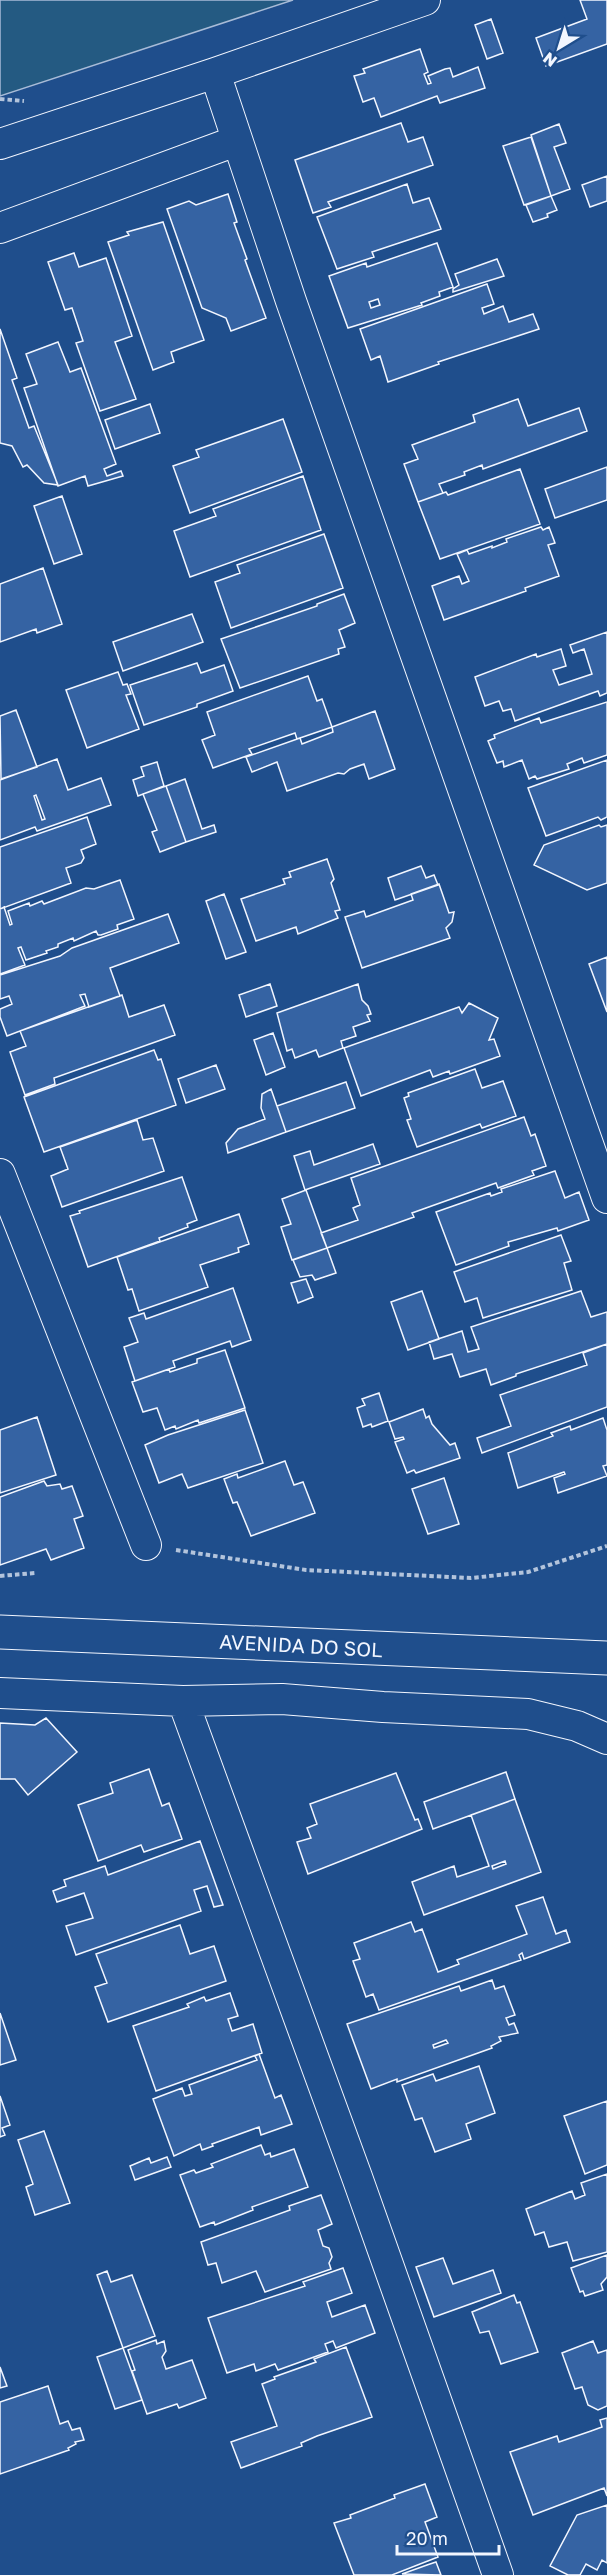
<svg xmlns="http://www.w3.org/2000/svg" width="607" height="2575" viewBox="0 0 607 2575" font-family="'Golos Text',sans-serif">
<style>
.green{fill:#245a82;stroke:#a8bbd7;stroke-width:1.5}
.building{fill:#3563a3;stroke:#f2f6ff;stroke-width:1.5;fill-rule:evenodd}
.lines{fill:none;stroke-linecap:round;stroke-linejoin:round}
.minor-casing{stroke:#f2f6ff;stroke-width:32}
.tertiary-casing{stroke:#f2f6ff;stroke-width:35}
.path{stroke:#b3c4dc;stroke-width:4;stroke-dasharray:4.5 3;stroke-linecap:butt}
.minor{stroke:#1f4e8c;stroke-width:30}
.tertiary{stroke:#1f4e8c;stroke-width:33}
.labels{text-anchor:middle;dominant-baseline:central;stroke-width:4.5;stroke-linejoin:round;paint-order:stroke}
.street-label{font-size:20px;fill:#f2f6ff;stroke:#1f4e8c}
</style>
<rect width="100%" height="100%" fill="#1f4e8c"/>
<!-- green -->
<path class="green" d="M0,0h293l-293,96z"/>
<!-- building -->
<path class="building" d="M580,0h27v44l-61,22 -10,-28 51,-19z
M491,19l12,34 -16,6 -12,-34z
M420,49l8,23 -4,2 4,10 3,-1 -3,-7 17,-7 5,-1 3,9 25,-10 7,21 -45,15 -3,-7 -56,21 -7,-19 -11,4 -9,-26 11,-3 -2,-4z
M401,123l7,19 15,-5 10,28 -105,37 3,5 -18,6 -18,-53z
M559,124l7,19 -12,4 16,42 -19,7 -20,-61z
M531,137l20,59 -27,9 -21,-59z
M607,176v25l-17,6 -8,-22z
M407,184l6,19 16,-5 12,31 -69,23 2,5 -37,12 -20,-52z
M228,194l9,28 -3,1 13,36 -2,1 21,58 -35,13 -5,-13 -24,-10 -35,-99 22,-8 7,4z
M551,196l6,14 -10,4 1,3 -15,5 -7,-17z
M163,222l41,118 -33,12 3,10 -21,8 -45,-128 21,-7 -2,-3z
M437,243l16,44 -14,5 1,4 -19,7 1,2 -74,23 -19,-52 37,-13 1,4zM378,299l2,6 -9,3 -2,-6z
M74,253l5,14 27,-9 26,78 -17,6 21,57 -36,12 -24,-68 7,-2 -11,-33 -7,2 -17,-48z
M497,259l7,17 -51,16v-3l6,-4 -4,-11z
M487,284l7,20 -12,4 2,6 19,-8 6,16 24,-8 6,15 -101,33 1,2 -51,18 -8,-26 -9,4 -11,-31z
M0,329l17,49 -5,2 17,48 5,-2 24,59 -14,-2 -17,-18 -4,2 -11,-21 -12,-3z
M58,342l12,30 11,-4 35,96 -12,5 3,7 14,-5 2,5 -35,10 -3,-10 -27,10 -34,-98 13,-4 -11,-30z
M518,399l10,27 51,-18 8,23 -104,38 -1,-4 -18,7 1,3 -26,9 4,9 -25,9 -14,-38 14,-5 -6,-14 63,-23 -2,-7z
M150,404l10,29 -45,16 -10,-29z
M283,419l19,53 -112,41 -17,-47 26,-9 -3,-7z
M607,467v33l-52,18 -10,-29z
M520,469l20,55 -100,35 -22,-57 28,-10 2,3z
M303,476l18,54 -131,47 -16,-46 42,-15 -3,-7z
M62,496l20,58 -28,10 -20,-58z
M541,527l2,3 6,-3 6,16 -7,2 11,31 -34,12 1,3 -82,29 -12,-34 27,-10 3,8 7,-3 -12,-27 10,-4 2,4 23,-8v2l15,-6 -1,-3z
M324,534l19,54 -112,40 -16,-46 25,-9 -3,-8z
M43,568l19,56 -25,9 -1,-4 -36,13v-58z
M344,594l11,29 -16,7 6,17 -7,2 1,5 -99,34 -19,-49 96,-33v-2z
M192,614l11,28 -80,29 -10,-29z
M607,632v61l-7,3 -2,-5 -83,30 -4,-12 -8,2 -4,-10 -14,5 -10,-29 61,-23 1,3 24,-8 5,17 -13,4 6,15 33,-11 -8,-25 -11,4 -3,-8z
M197,663l4,10 23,-8 9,26 -36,13v3l-53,18 -14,-40z
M118,672l5,13 4,-1 4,10 -5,1 13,34 -52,19 -21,-58z
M308,676l9,25 5,-2 10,28 -35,12 -2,-6 -46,16 3,5 -39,14 -11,-28 13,-5 -8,-23z
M607,702v53l-23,8 -2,-5 -15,6 2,5 -32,10 -2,-3 -6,3 -7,-19 -18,7 -1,-6 -6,2 -9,-22 7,-3 -1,-3 45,-17 2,5z
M16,710l21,57 -36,12 -1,-63z
M375,711l20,58 -26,10 -5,-15 -14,5 -6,5 -6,-1 -51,18 -10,-29 -25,10 -6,-15 54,-19 2,6 31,-12 -1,-5z
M57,759l11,31 33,-12 10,27 -74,26 -2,-4 -35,13v-60zM36,795l9,24 -3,1 -8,-24z
M607,760v57l-6,3 -3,-3 -52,19 -18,-48z
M157,762l7,24 -26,10 -5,-16 11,-4 -3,-9z
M185,779l17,50 12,-4 2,7 -30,10 -20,-56z
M166,786l20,56 -26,10 -8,-20 5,-2 -14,-36z
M87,817l9,27 -15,6 3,8 -3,5 -15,5 5,15 -71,26v-62z
M599,825l2,2 6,-2v58l-20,7 -53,-25 10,-20z
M327,859l7,20 -3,4 9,27 -5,1 3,7 -40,16 -2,-7 -40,14 -15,-42 44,-15 -2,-5 8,-2 -2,-5z
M421,866l5,12 8,-3 4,10 -43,15 -7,-22z
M120,880l14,39 -17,6 1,4 -17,6h-3l-2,-4 -22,10 -1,-3 -15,6v3l-12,4 1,2 -21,7 -5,-13 -3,1 7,17 -25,9v-65l4,-2 6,18 2,-1 -4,-13 21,-8 1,3 12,-5 2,3 42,-16 8,1z
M439,884l10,29 5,-1 -2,10 -6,6 4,10 -88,30 -17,-51 19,-6 2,6 47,-17 -2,-6z
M224,894l22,58 -20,7 -20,-58z
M168,914l11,29 -69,25 10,28 -31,11 -4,-13 -5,1 5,11 -78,30 -7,-19v-8l12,-5 -3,-8 -9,3v-24l60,-19 12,-8z
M607,957v55l-18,-48z
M270,984l7,22 -31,11 -7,-22z
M358,984l4,16 6,6 3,8 -4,1 3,6 -17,6 3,9 -15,5 2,7 -24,9 -3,-7 -21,8 -3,-9 -5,2 -10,-38z
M122,995l7,22 35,-12 11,30 -121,43 1,6 -30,11 -15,-43 16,-6 -6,-15z
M469,1003l29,15 -9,22 5,-1 6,17 -50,18 -1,-3 -16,6 -3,-7 -69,26 -17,-48 115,-41 3,6z
M273,1033l12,34 -19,8 -12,-35z
M154,1050l4,10 3,-1 15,46 -132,47 -20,-55z
M216,1065l9,24 -39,14 -8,-24z
M475,1069l7,19 21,-7 13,35 -34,12 -2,-4 -63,23 -10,-27 4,-1 -7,-21 5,-2 -1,-3z
M346,1082l9,26 -69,24 -9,-26z
M271,1089l15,43 -58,21 -2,-10 12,-14 27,-10 -4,-11 1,-14z
M524,1117l7,19 4,-2 11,32 -14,5 2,4 -36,13 -2,-5 -84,30 2,4 -87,31 -6,-15 37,-13 -5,-12 7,-3 -9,-27z
M137,1120l6,20 10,-2 11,33 -102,36 -11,-31 17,-7 -8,-22z
M373,1144l7,20 -75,26 -11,-34 16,-5 4,14z
M555,1171l10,27 14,-6 10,28 -31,11 -1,-3 -49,14 1,4 -53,19 -20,-53 54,-19 1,3 11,-4 -1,-3z
M182,1177l15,43 -10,4 1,3 -29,11 1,3 -72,26 -18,-51 10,-3 -1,-2z
M306,1190l21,58 -35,12 -11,-33 10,-3 -9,-25z
M239,1214l10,30 -11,4 1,4 -39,13 8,22 -69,24 -7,-22 -4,1 -11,-33z
M561,1235l10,26 -7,2 8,27 -89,28 -6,-20 -12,4 -11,-30z
M327,1248l9,25 -21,7 -3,-5 -12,2 -7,-17z
M306,1279l7,18 -15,6 -7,-20z
M233,1288l18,52 -19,7 -2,-6 -57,20 2,6 -40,14 -11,-34 14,-5 -9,-24 15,-5 2,6z
M422,1291l17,48 -31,11 -17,-48z
M581,1291l10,26 16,-5v32l-91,30v2l-25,9 -5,-16 -26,8 -8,-23 -18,5 -5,-17 33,-11 6,21 11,-3 -8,-22z
M607,1344v63l-125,46 -5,-15 34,-12 -11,-31 87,-30 -4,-12z
M225,1350l20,58 -46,15 -1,-3 -22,9 -1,-3 -10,4 -8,-22 -14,4 -11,-30 37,-13 1,3 27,-9v-4z
M379,1393l9,28 -16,6 -1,-3 -8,3 -6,-19 8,-3 -3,-6z
M423,1409l3,9 3,-2 3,8 18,21 5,-2 5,15 -44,15 -2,-3 -7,3 -12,-31 9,-3 -1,-2 -8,2 -6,-17z
M245,1410l18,53 -75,25 -6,-14 -23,9 -14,-38 23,-10z
M37,1417l19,58 -56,18v-63z
M603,1418l4,12v35l-4,1 4,10 -49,17 -4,-15 11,-4 -1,-2 -46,16 -10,-35 45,-17 -2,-3 19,-7 1,4z
M285,1461l9,24 9,-3 12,31 -64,23 -14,-34 -4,1 -9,-24 13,-5 1,4z
M444,1478l15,46 -31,10 -16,-45z
M44,1481l3,5 13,-2 2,5 10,-3 11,30 -9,3 10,29 -33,12 -5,-11 -46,16v-68z
M46,1718l31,34 -49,43 -13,-16h-15v-56l35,2z
M149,1769l13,37 7,-3 13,36 -38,13 -3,-7 -43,16 -20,-56 35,-12 -3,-10z
M506,1772l9,27 -82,30 -9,-27z
M396,1773l19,47 3,-1 4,10 -114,45 -11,-32 14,-4 -4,-10 10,-4 -7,-20z
M515,1799l26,73 -117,43 -12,-33 42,-16 3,11 32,-11 -18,-51zM505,1861l1,3 -13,5 -1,-3z
M200,1841l23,64 -9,2 -7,-21 -13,4 7,21 -125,44 -10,-29 27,-8 -9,-25 -27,9 -4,-11 13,-5 -2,-6 41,-14 3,9z
M543,1897l13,37 10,-4 4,12 -46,17 -2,-6 -3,2 2,5 -142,50 -6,-16 -7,3 -13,-36 7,-2 -6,-16 57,-21 4,10 7,-3 16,43 21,-8 -2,-4 70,-26 -11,-28z
M180,1925l10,29 24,-8 12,35 -118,41 -13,-35 12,-4 -11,-29z
M492,1980l3,9 9,-3 11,29 -9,3 3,7 5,-2 4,10 -19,4 2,4 -10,5 1,2 -95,34v-3l-26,10 -24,-65 112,-38 2,5zM446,2040l2,3 -14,5 -1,-3z
M230,1993l8,23 -10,3 4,12 21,-7 9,29 -106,38 -23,-65 56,-19 -2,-3 17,-7 2,4z
M0,2013l16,47 -16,5z
M259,2054l16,44 6,-3 11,29 -31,11 -2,-8 -47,17 1,2 -11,4 -2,-6 -26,12 -21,-57 29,-11 3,8 7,-2 -3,-9 68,-25 -2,-4z
M479,2066l16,47 -29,11 5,15 -36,13 -13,-34 -7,2 -13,-35 31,-11 3,7z
M0,2096l10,29 -8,3 3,7 -5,2z
M607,2101v64l-22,9 -21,-58z
M44,2131l26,72 -35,12 -9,-28 7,-3 -15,-44z
M261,2145l4,10 5,-2 1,4 23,-8 14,38 -56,20 1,3 -38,15 -1,-3 -14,5 -20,-52 14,-5 2,3 17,-6 -2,-3z
M167,2157l4,10 -36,13 -5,-14 19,-8 2,5z
M607,2174v78l-34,9 -6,-19 -18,5 -5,-15 -9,3 -9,-26 46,-18 3,8 10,-4 -4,-12z
M321,2195l11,29 -14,6 5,16 6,2 3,9 -3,6 2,6 -66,23 -9,-21 -34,12 -6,-20 -8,2 -7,-23 89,-32 -1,-4z
M607,2255v22l-6,7 2,6 -18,6 -2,-5 -3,1 -9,-24z
M443,2258l10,26 40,-14 8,23 -67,24 -18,-50z
M343,2268l9,25 -25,9 5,15 33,-12 10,28 -39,15 -3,-7 -8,3 3,8 -50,18 -3,-6 -19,7 -2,-7 -27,9 -19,-55 97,-32 -2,-4z
M107,2271l4,11 21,-7 23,61 -32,12 -26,-73z
M514,2295l3,8 3,-1 18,50 -37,12 -12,-33 -9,2 -8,-21z
M156,2340l1,4 7,-3 2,10 -4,6 4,12 26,-9 14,38 -27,10 -2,-4 -30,10 -15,-43 3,-1 -7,-20z
M593,2341l5,12 9,-3v56l-9,4 -10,-5 -6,-18 -7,2 -13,-36z
M346,2347l26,70 -55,19 -16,7 1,3 -61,22 -10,-26 46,-16 -15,-42 13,-5 -1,-2 42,-15 -2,-3z
M123,2348l19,52 -27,9 -18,-52z
M0,2367l7,19 -7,2z
M48,2386l12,38 8,-3 4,9 8,-2 4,12 -9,2 1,2 -8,4 1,2 -69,24v-72z
M607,2418v78l-3,-8 -71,27 -23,-63 47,-16 2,6 32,-11 11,-4 -2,-7z
M425,2484l12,33 -12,5 13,35 -46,18h-38l-20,-52 17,-5 -1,-3 45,-17 -1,-3z
M607,2505v58l-5,-3 -5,10 -11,-6 -6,11h-12l-18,-9 27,-51z
M436,2562l5,13 -39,-1 25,-9z"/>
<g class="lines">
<!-- minor casing -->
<g class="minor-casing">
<path id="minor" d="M215,73l76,228 316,897
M0,144l215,-71 210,-73
M0,228l236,-87
M0,1174l146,371
M0,1693l183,8 99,-2 101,8 145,7 49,12 30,13
M183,1701l174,476 141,398"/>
</g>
<!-- tertiary casing -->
<g class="tertiary-casing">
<path id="tertiary" d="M0,1632l607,26"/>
</g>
<!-- path -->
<path class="path" d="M0,99l24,2
M176,1550l130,20 165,8 57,-6 79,-26
M0,1576l35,-3"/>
<!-- minor -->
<use href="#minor" class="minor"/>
<!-- tertiary -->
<use href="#tertiary" class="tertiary"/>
</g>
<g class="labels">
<!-- street labels -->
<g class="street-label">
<text transform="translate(301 1645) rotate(3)">AVENIDA DO SOL</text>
</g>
</g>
<!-- north arrow -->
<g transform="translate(559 48) rotate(218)" stroke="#1f4e8c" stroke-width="4.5" paint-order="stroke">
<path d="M0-4.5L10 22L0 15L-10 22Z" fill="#f2f6ff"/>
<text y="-9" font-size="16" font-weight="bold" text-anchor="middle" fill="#f2f6ff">N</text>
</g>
<!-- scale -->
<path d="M397 2545v9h102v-9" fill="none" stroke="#f2f6ff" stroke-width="3"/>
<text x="406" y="2545" font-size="18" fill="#f2f6ff" stroke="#1f4e8c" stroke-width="4.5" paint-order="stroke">20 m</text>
</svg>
